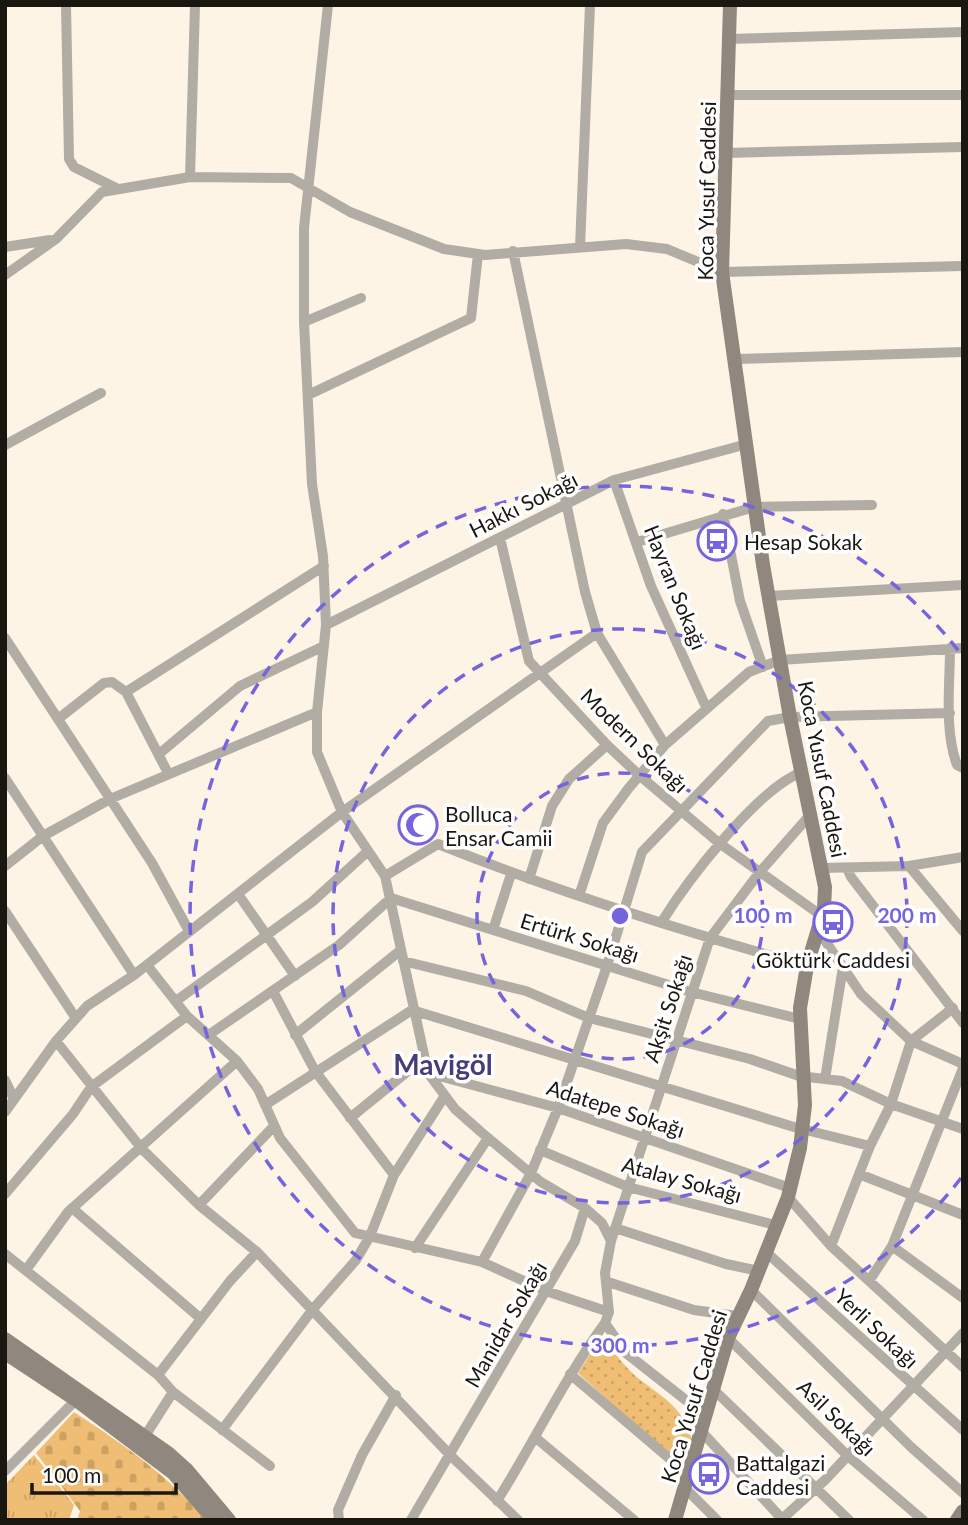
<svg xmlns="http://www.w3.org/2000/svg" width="968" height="1525" viewBox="0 0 968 1525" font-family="Lato,sans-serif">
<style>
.grass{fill:url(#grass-tufts)}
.cemetery{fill:url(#cemetery-stones)}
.park{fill:url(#park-dots)}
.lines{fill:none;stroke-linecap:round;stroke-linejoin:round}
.street{stroke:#b1aca4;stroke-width:10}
.secondary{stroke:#90887e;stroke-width:14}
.ring{fill:none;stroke:#7564de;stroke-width:3.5;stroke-dasharray:12 9}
.labels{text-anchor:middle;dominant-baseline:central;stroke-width:7;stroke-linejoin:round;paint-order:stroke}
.street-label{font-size:21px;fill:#1a1610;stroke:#fff}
.poi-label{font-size:21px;fill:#1a1610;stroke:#fff;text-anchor:start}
.district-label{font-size:28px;font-weight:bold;fill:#453e7b;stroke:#fff}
.centre{fill:#7564de;stroke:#fff;stroke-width:3.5}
.ring-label{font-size:21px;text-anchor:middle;font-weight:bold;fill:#7564de;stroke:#fff;stroke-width:7;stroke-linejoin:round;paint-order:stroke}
</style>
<defs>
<pattern id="grass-tufts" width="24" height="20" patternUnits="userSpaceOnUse" patternTransform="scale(1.75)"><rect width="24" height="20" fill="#efbd74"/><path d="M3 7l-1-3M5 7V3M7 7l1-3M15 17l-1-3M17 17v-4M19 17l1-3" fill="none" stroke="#cca263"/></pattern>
<pattern id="cemetery-stones" width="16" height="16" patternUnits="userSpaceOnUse" patternTransform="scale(1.75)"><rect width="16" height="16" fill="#efbd74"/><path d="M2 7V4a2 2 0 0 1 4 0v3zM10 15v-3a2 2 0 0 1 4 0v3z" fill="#cca263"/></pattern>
<pattern id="park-dots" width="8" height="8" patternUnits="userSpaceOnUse" patternTransform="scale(1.75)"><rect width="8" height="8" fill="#efbd74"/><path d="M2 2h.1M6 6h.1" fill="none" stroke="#cca263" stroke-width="1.8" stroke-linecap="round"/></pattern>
</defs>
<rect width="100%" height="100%" fill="#fef4e6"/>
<!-- grass -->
<path class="grass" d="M34,1455l40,50 -5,15h-64v-35z"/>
<!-- cemetery -->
<path class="cemetery" d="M74,1412c53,35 90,60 132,108h-129l3,-9 -44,-58z"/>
<!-- park -->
<path class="park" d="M602,1336c11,14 23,32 37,43 25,19 48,31 54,66l-12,14h-8l-95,-86z"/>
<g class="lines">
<!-- street -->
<path class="street" d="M66,5l3,154 5,8 44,22
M328,5l-24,223v94l8,162 11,72 3,69 -9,87v40l25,60 43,64 43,197 27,36 26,23 60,50 44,26 17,15 9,18 -6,32 4,39 -4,11 21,30 80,63
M729,39l234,-7
M728,95h235
M725,153l238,-6
M190,177l5,-172
M5,247l45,-7
M580,247l10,-242
M513,251l72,341 12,41 68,112
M5,275l51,-36 46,-47 88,-15 101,1 59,34 94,37 41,6 141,-11 41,5 55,23 241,-6
M304,322l57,-24
M736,359l227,-7
M308,395l163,-77 7,-64
M5,445l96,-52
M614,480l37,106 55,121
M723,514l17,87 23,66
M500,538l29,123 78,84 32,30 80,68 103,73
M637,542l117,-35 118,-2
M769,596l194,-11
M326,625l288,-145 133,-36
M5,638l147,225 37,68
M950,648c0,37 -6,82 7,117l6,3
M126,692l42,81
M58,719l46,-36 8,-1 14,10 198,-126
M159,754l81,-68 84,-40
M5,778l129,197
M5,866l38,-30 67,-37 207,-87
M909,866l54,65
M821,868l88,-2 54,-9
M847,868l4,9 112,146
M385,876l53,-32c120,48 244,87 369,122
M529,879l23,-73 17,-27 38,-34
M238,894l57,82
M579,896l24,-73 25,-34 37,-44 84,-73 31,-12 183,-12
M5,911l70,106
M661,923c26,-42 96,-134 141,-151
M493,930l18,-56
M818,930l43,64 50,47 52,23
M403,961l123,30 63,27 161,41 49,17 43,5 49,23 72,25
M147,965l40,51 50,45 21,28 22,49 75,95 127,29 64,29 63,21
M273,991l42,80 79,104
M176,1001l136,-99 55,-50
M210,1034l129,-89 52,-47 300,94 109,27
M295,1035l106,-85
M56,1041l86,108 57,56 58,47 194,204 67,64
M428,1073l130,35 232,80
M825,1079l18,-112
M5,1080l9,19
M265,1105l147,-95 382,117 76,19
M5,1112l51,-71 31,-35 47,-31 208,-163 255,-179
M350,1118l74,-60
M540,1150l88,37 147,38
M859,1174l104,41
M5,1194l68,-80 18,-27 96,-71
M788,1197l43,49 132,121
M199,1205l75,-79
M72,1208l128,110
M615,1228l111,36 33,7
M611,1241l99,-303 49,-65 51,-58
M831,1246l39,-100 21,-42 20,-63 42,-33
M892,1246l71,52
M415,1248l73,-110
M766,1252l197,178
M5,1254l153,121 15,17 -28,44
M482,1262l49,-89 27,-65 49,-142 35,-114 126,-131 22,-4 160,-4
M26,1270l42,-58 169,-151
M869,1281l23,-35 71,-178
M608,1282l86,28 43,6
M751,1290l160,157 52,46
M728,1338l120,118 75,64
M570,1374l120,102
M158,1375l72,-94 27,-29
M713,1389l136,131
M173,1392l97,74
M222,1430l91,-121 43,-49 14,-24 24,-61 50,-78
M702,1432l81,88
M536,1438l98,82
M5,1471l71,-71
M686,1489l31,31
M497,1501c37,-59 67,-122 108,-178
M782,1519l43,-39 138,-147
M339,1520l-1,-10 24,-55 34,-60
M411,1520l164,-279 10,-33"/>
<!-- secondary -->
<path class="secondary" d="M5,1339l163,114 19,17 42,50
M5,1353l71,47 97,73 41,47
M675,1520l53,-182 23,-48 37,-93 12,-49 5,-43 -5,-97 7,-42 17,-57 1,-22 -35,-170 -27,-152 -41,-293 8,-267
M957,1520l6,-9"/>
</g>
<!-- distance rings -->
<g class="ring">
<circle cx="620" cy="916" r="143"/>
<circle cx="620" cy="916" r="287"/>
<path d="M961 1178A430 430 0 1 1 961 654"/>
</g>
<!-- icons -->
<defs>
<g id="bus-ring" transform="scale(2.0125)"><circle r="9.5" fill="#fff" stroke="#7564de" stroke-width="1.5"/><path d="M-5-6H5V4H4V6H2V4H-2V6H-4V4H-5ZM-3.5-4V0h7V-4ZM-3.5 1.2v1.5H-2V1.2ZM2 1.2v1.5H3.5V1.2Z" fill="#7564de"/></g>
<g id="mosque-ring" transform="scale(2.0125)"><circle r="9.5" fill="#fff" stroke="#7564de" stroke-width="1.5"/><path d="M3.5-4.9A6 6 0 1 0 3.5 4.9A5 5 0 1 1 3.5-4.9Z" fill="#7564de"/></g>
</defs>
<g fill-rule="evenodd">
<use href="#bus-ring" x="717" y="541"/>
<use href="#mosque-ring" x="418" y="825"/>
<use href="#bus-ring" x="833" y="922"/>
<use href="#bus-ring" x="709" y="1474"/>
</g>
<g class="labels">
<!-- street labels -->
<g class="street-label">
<text transform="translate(706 191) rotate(-89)">Koca Yusuf Caddesi</text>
<text transform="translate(523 504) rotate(-27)">Hakkı Sokağı</text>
<text transform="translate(676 587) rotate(68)">Hayran Sokağı</text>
<text transform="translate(635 740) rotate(44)">Modern Sokağı</text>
<text transform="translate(823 769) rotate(79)">Koca Yusuf Caddesi</text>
<text transform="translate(580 937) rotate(17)">Ertürk Sokağı</text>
<text transform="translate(667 1008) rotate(-72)">Akşit Sokağı</text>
<text transform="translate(616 1108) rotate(18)">Adatepe Sokağı</text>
<text transform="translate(682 1179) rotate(15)">Atalay Sokağı</text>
<text transform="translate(505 1324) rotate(-60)">Manidar Sokağı</text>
<text transform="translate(877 1328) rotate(43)">Yerli Sokağı</text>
<text transform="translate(693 1396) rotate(-73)">Koca Yusuf Caddesi</text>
<text transform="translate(837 1417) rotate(44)">Asil Sokağı</text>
</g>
<!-- poi labels -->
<g class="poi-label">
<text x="744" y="541">Hesap Sokak</text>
<text x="445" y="813">Bolluca<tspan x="445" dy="24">Ensar Camii</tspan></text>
<text x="833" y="959" text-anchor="middle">Göktürk Caddesi</text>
<text x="736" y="1462">Battalgazi<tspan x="736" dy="24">Caddesi</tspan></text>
</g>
<!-- district labels -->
<g class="district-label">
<text x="443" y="1064">Mavigöl</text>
</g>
</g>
<circle cx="620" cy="916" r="10" class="centre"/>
<g class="ring-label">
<text x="763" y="923">100 m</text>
<text x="907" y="923">200 m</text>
<text x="620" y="1353">300 m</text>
</g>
<!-- border -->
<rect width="968" height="1525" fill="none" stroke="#1a1610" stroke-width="14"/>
<!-- scale -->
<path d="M32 1483v10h144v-10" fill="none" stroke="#1a1610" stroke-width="3.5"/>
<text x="42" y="1483" font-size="21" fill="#1a1610" stroke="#ffffff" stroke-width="5" paint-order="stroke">100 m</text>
</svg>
